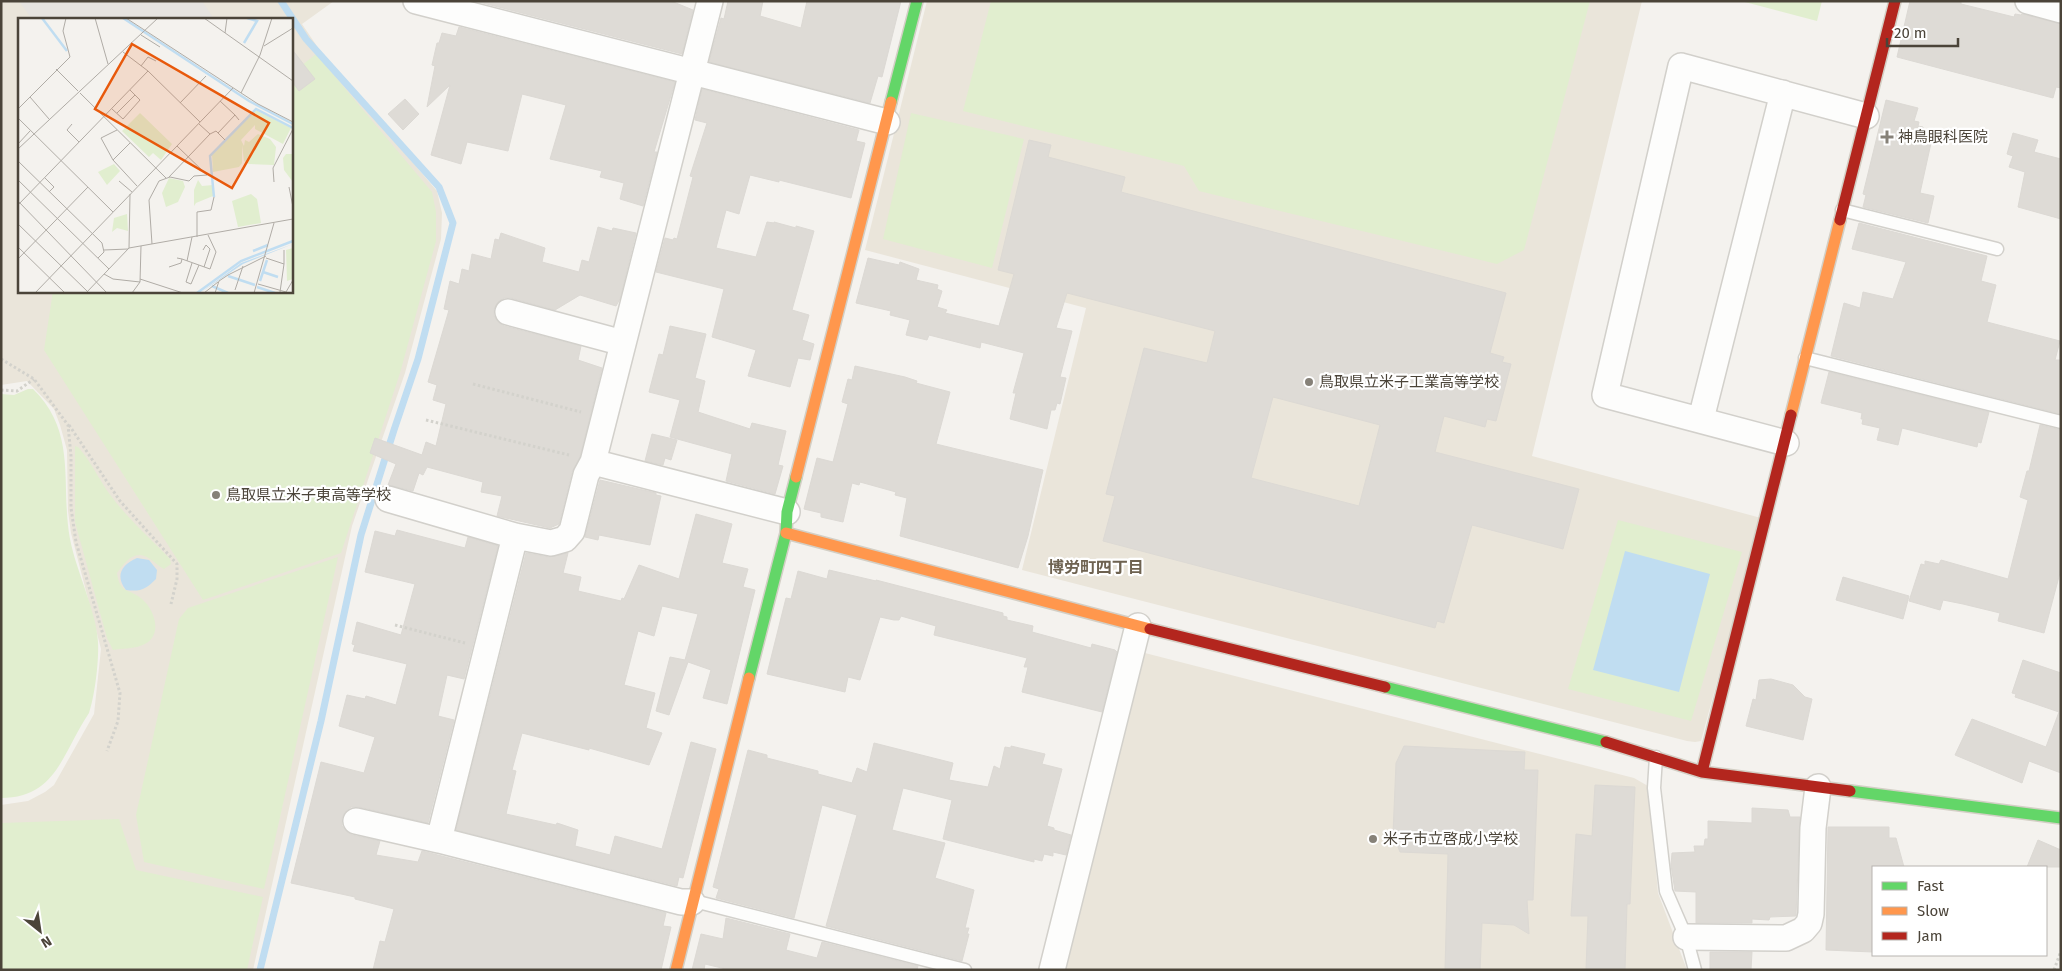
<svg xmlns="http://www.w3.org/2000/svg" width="2062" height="971" viewBox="0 0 2062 971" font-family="'Fira Sans','Noto Sans JP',sans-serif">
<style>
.education{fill:#eae5da;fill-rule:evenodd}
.green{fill:#e1eecf}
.parking{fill:#e6e3df}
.water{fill:#c0ddf1}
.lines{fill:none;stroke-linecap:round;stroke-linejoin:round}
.stream{stroke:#c0ddf1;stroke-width:7}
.building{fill:#dedbd6;stroke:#dcd9d4;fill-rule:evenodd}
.lane-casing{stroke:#d2d0cb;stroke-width:15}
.street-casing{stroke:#d2d0cb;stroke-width:28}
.fast-casing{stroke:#d3cfc5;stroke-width:14}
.slow-casing{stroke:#d3cfc5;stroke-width:14}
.jam-casing{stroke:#d3cfc5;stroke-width:14}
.path{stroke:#d3d2cc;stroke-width:3;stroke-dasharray:2.5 2.5;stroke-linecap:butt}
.lane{stroke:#fdfdfc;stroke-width:12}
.street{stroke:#fdfdfc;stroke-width:25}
.fast{stroke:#63d668;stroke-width:11}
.slow{stroke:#ff974d;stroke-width:11}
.jam{stroke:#b3261e;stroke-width:11}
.poi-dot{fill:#868178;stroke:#fff;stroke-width:2}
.labels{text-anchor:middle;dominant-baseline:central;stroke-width:4.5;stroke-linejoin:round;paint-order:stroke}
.poi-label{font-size:15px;fill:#4b4439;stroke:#fff;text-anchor:start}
.neighbourhood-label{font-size:16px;font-weight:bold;fill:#6e6250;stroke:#fff}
.inset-river{fill:none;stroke:#c0ddf1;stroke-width:2.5}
.inset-road{fill:none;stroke:#b0aca6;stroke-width:1}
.view{fill:#e8590c;fill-opacity:0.15;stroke:#e8590c;stroke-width:2.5}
.inset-edge{fill:none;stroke:#4b4439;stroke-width:2.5}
</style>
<rect width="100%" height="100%" fill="#f4f2ee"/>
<!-- education -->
<path class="education" d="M1,1h333l-32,23 27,40 108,127 5,22 -1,26 -36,134 -53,153 -99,444h-252v-165l27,-4 17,-9 9,-7 40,-71 7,-65 -30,-116 -3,-22 -1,-61 -7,-25 -6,-16 -27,-28 -26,4zM19,19h272v272h-272z
M927,1h715l-110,455 229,62 -60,223 -6,1 -8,-1 -665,-171 64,-262 -221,-58z
M1141,652l493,126 14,8 10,107 29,77h-628z"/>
<!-- green -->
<path class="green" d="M991,1h599l-66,249 -27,14 -298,-73 -15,-25 -221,-55z
M1741,1h81l-5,20z
M316,54l116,138 4,20v29l-36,132 -59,180 -138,47 -159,-250 9,-59h238v-217z
M911,113l113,26 -32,129 -109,-29z
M28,389h5c45,44 27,95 37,150 6,32 26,71 28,103 1,19 -3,53 -9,71 -26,38 -32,85 -88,85v-404l13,1z
M75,446l3,1c13,14 21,33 33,49 17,23 39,42 59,63l1,5 -7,5c-6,-3 -9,-7 -14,-10 -15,-11 -25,3 -33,14 3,22 13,15 25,26 14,12 22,40 -2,47 -8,3 -18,2 -27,4l-6,-12 -32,-116z
M1618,520l124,32 -51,169 -123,-32z
M338,557l-74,332 -120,-27 -8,-47 43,-196 9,-11z
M119,819l17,51 127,27 -16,73h-246v-147z"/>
<!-- parking -->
<path class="parking" d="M19,1h183l12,18h-182z"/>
<!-- water -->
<path class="water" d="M1625,551l85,23 -31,118 -86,-22z
M137,558l12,2 8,10 -1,9c-10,10 -15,13 -30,11 -11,-14 -5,-25 11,-32z"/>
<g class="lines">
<!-- stream -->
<path class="stream" d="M260,970l61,-249 40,-186 33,-105 24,-71 35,-136 -14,-36 -133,-148 -25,-38"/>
</g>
<!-- building -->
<path class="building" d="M475,1h196l22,9 -11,44z
M728,1h35l-3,15 41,12 6,-27h94l-19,76 -4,-1 -8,27 -161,-41 12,-44 3,1z
M1910,1h51v3l53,13 1,-3 6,1 1,-1 39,10v64l-5,-1 -3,11 -156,-41z
M459,27l216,55 -21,70h3l-14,54 -23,-7 4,-16 -24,-6 2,-6 -52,-12 16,-54 -44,-11 -14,57 -41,-9 -6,22 -30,-9 19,-70 -23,22 8,-41 -3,-1 5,-22h2l3,-10 14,3z
M291,48l24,31 -16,12 -8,-11z
M702,89l157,41 -3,11 9,2 -14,55 -72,-18v2l-29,-7 -11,39 -13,-4 -10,38 40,9 11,-35 7,1v-1l22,6v-2l18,5 -22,79 17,5 -7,25 12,4 -4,16 -12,-2 -8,29 -42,-11 8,-26 -44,-13 12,-48 -68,-17 9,-34 8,2 1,-2 3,1 16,-62 -3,-1 17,-53 -12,-3z
M405,99l14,15 -16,16 -15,-16z
M1886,100l32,8 -4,13 5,1 -1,4 5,1 -1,5 11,2 -13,59 14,3 -6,27 -65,-16 3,-12 -3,-1z
M2013,133l25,7 -4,12 27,7v60l-43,-12 7,-35 -16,-5 4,-11 -6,-2z
M1029,140l22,5 -3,12 77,20 -4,15 385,101 -16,60 14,4 -2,5 9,2 -15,57 -9,-2 -2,8 -41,-11 -9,36 144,37 -16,60 -91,-24 -28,98 -7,-2 -2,7 -332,-87 12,-45 -9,-2 38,-146 63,15 8,-32 -148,-38 -11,35 16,3 -12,46 6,1 -6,26 -3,-1 -2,7h-4l-4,19 -37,-10 6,-26h-3l11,-40 -43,-11 -1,6 -51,-13 -2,5 -21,-5 4,-15 -20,-5 1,-4 -35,-8 12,-45 31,7 1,-3 19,7 -3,11 22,5 -1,4 5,2 -5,16 10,3 -2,3 54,13 15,-52 -16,-4zM1273,397l107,28 -21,81 -108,-28z
M1859,223l128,33 -6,25 15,4 -9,37 73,19 -5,19h6v54l-230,-58 13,-53 16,5 3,-16 30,7 13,-37 -54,-13z
M598,227l14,4 1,-3 23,5 -16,66 -4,7 -36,-11 -25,15 -44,-12h-7l-6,4 -4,7v7l4,6 6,4 77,20 -3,14 24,8 -22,89 -8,15 -13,52 -9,4 -53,-12 5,-20 -21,-4 2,-10 -56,-15 -4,8 -4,-2 -6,18 -25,-6 8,-21 -26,-11 5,-15 47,17 4,-13 10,4 10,-42 -13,-4 4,-15 -9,-3 21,-72 -5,-1 6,-28 9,3 3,-15 7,2 3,-17 19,5 4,-20 4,1 2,-7 44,15 -3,14 37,10 3,-12 7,2z
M670,326l36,8 -11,44 10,3 -7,31 52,17 2,-6 34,8 -8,34 5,1 -8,28 -49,-13 6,-27 -62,-17 10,-37 -31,-8 10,-38 4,1z
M855,366l50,11 12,4 -1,2 34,9 -14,52 107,26 -15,66 -10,32 -118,-32 7,-38 -12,-3 1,-3 -36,-10 -1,3 -7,-2 -9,39 -22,-5v-4l-17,-4 13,-51 16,4 15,-58 -6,-2 6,-23 4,1z
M1829,372l160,40 -8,31 -3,-1 -1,5 -75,-19 -4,17 -21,-5 3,-12 -18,-4 1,-5h-2l1,-6 -41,-10z
M2040,425l21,5v139l-17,64 -46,-12 2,-8 -37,-9 -20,-4 -3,10 -31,-9 12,-37 4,1v-4l14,3 2,-4 67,19 20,-79 -8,-3 7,-26h2z
M652,434l25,6 -6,20 -6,-2 -2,7 -18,-4z
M600,480l56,13v2l5,1 -11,49 -51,-10 -1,5 -13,-3z
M696,514l36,10 -10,39 26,6 -5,18 12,3 -28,114 -24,-6 8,-28 -23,-8 -19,53 -13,-4 14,-54 15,3 13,-46 -36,-8 -8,30 -16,-5 -14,54 31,8 -9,35 16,5 -13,32 -60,-17v2l-67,-17 -10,37 4,1 -10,43 50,11 1,-2 21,7 -3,16 35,9 5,-19 47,13 29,-107 25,7 -33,129 -4,-1 -2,9 -221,-56 70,-277 23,4 19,-4 -5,20 18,4 -3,14 43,10 1,-3 2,1 15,-34 40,14z
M397,530l68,18 3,-11 30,9 -34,133 -17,-4 -9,41 16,4 -26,103 -69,-16h-8l-6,5 -3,6v8l5,6 5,3 28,6 -4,14 42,7 4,-11 244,62 -3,13 8,1 -10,43h-288l7,-29 5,1 9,-33 -39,-10v-2l-64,-14 30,-121 43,11 11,-36 -36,-11 8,-31 18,4 1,-3 30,9 11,-41 -54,-13 2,-6 -3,-1 5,-22 44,13 14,-51 -50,-12 10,-41 20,5z
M829,570l47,11v-1l127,33v3l4,1v3l26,6 -1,6 59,16 1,-4 23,6 2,2 -15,60 -80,-20 6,-25h-4l3,-9 -93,-23 2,-9 -35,-10 -2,4h-5l-14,-3 -20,63 -12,-3 -3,15 -78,-18 19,-76 5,1 7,-28 29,8z
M1843,577l66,19 -6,23 -67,-19z
M2023,660l38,13v100l-32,-12 -7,22 -67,-28 17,-36 74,28 13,-35 -44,-15 1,-3 -4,-1z
M1771,679l22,6 12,12 7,2 -9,41 -57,-14 7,-27 3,1 3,-20z
M874,743l79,20 -4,17 39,7 6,-21 6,3 5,-22 6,1v-2l34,8 -3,10 20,5 -15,57 7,2v2l17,5 -5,20 -13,-3v4l-9,-2 -2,7 -8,-2v3l-91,-23 9,-39 -49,-12 -11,42 53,13 -10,35 39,12 -9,38h4l-2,6h2l-7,27 -136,-35 31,-111 -35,-10 -28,113 -78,-20 3,-9 -6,-2 35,-137 19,5v3l51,13v3l34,9 5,-15 10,4z
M1404,746l121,6 -1,18h14l-5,130h-6l2,34 -15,-9 -32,-2 -2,47h-35l3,-116 -48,-2 -7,-18 3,-71z
M1595,785l40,2 -5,117h-3l-2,66h-39l2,-54h-17l5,-82 16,2z
M1752,808l36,2 2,7h10l-4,99 -26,1 -1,3 -17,-1v4h-56v-31l-21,-1 -4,-26 1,-12 23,-1 -1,-6h10l1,-7h3v-18l44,2z
M1828,827h61v11h7l8,29h-31v85l-47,-2z
M2038,840l23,10v17h-34z
M726,918l64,16 -4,16 31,8 5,-16 96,24 -1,4h-187l-25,-6 -1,6h-12l9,-36 22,5z
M1710,952h42l-1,18h-41z"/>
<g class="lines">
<!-- lane casing -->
<g class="lane-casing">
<path id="lane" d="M1842,210l155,39
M1805,358l256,64
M1656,757l-2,31 12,103 20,46 9,33
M692,902l10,1 263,67"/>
</g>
<!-- street casing -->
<g class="street-casing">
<path id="street" d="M416,1l471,121
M710,1l-117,461 194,50
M2028,1l33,9
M508,312l115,31
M1701,419l82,-326
M1786,443l-181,-48 76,-329 185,50
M388,499l127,37 36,7 14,-4 7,-8 14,-56 7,-13
M356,821l83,19 76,-304
M439,840l242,62h11
M1686,937l100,1 17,-8 6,-7 2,-9 2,-86 5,-41
M1052,970l86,-344"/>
</g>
<!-- fast casing -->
<g class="fast-casing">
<path id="fast" d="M891,102l26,-101
M749,678l37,-145 1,-21 9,-35
M1385,687l221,55
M1850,791l211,27"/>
</g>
<!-- slow casing -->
<g class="slow-casing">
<path id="slow" d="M1791,415l49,-195
M796,477l95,-375
M786,533l364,96
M676,970l73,-292"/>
</g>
<!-- jam casing -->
<g class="jam-casing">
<path id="jam" d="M1840,220l55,-219
M1150,629l235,58
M1606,742l96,30 148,19
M1702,772l89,-357"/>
</g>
<!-- path -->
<path class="path" d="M1,359l33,20 34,46 3,31v52l5,34 44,151 -2,28 -11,30
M473,384l108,28
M1,390l16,1 17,-12
M426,420l143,35
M69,425l51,76 57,63v15l-6,25
M395,625l70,18
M2054,970l7,-19"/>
<!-- lane -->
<use href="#lane" class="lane"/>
<!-- street -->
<use href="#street" class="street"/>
<!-- fast -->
<use href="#fast" class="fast"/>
<!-- slow -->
<use href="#slow" class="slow"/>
<!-- jam -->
<use href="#jam" class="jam"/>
</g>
<!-- markers -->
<g class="poi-dot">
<path d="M1884.5 129.5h5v5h5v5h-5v5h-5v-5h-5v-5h5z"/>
<circle cx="1309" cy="382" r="5"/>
<circle cx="216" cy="495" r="5"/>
<circle cx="1373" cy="839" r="5"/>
</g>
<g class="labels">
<!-- poi labels -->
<g class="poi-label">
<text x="1898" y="137">神鳥眼科医院</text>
<text x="1319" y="382">鳥取県立米子工業高等学校</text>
<text x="226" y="495">鳥取県立米子東高等学校</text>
<text x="1383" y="839">米子市立啓成小学校</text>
</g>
<!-- neighbourhood labels -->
<g class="neighbourhood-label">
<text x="1096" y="567">博労町四丁目</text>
</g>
</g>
<!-- overview -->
<g transform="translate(18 18)">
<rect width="275" height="275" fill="#f4f2ee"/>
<path d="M238,92l35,18 -8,16 -28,-15v-4l-14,15 3,6 1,-6 4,2 9,-8 12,5 6,8 -2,18 -25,-1 -5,-3 -2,-16v18l-3,4 -26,5 -1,-17zM122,95l32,31 -11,16 -8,-7 -4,4 -27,-26zM268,136h7v28l-9,-12 -1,-12zM96,146l6,7 -13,14 -9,-13zM151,160l14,3 2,6 -7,15 -12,5 -4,-14zM180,162l4,6 11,-1v11l-17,7 -2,3v-16zM233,176l6,5 4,24 -23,4 -6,-26zM109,196l1,17 -11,-3 -5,4 2,-14zM275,230v31l-6,2 -1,-31z" fill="#e1eecf"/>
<path d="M275,226l-50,20 -43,29 41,-30z" fill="#c0ddf1"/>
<path class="inset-river" d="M24,0l25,33M105,0l126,83 44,23M226,25l13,-22 -10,-3M196,179l-4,-41 46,-47 37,19M235,233l15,-6M245,254l15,5M210,258l27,9M242,263l7,-21M194,268l16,7M239,269l18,6M179,275l44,-32 52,-20"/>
<path class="inset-road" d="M77,0l13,46M108,0l132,86 35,18M186,0l89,63M207,15l2,-15M123,17l19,12M246,28l29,-18M105,34l25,19 52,51M123,48l7,-9 8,4M38,51l22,22M62,75l86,85M223,75l19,-38 12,-37M12,79l19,22M202,83l15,14M162,85l26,-27M0,91l52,-52 -7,-26 3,-13M94,91l11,10 17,-19 -10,-10M99,95l18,-18M0,100l95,94M54,106l-5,6 12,12M200,115l17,-18 4,5M192,116l6,-3 9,9M112,125l-17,17 24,26M0,126l12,-13M159,128l30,29M0,131l140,-131M95,142l-12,-22 16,-8M0,143l84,82 2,9 -6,6M151,159l41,-43 -11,-10M27,160l9,9 -5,5M0,162l91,89M101,163l13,11M256,164l-1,-14 20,-39M271,169l4,20M0,183l89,92M0,187l130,-134M0,206l69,67M179,219v-25l14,-2 3,-13M134,226l-3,-44 10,-19 11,-4 19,4 5,-5 13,-1M0,229l47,46M111,230l1,-54M86,232l24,-1M185,232l3,-5 4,4 -6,18M248,240l18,6v-14M0,241l70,-72M164,241l28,10 6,-17 -8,-17M169,243l5,-24M174,245l-6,19 5,2 8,-19M151,249l12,-4 1,-4 -5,-1M86,256l9,5 27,3M122,261l43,14M240,266l28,8 7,-12M217,272l8,-24M262,274l4,-28M17,275l198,-205M68,275l43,-45 164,-29M114,275l8,-11 1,-36M186,275l14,-11M197,275l4,-12 9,-6 38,-19M236,275l20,-70"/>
<path class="view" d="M114,26l137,79 -37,65 -137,-79z"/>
<rect width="275" height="275" class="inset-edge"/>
</g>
<!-- border -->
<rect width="2062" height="971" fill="none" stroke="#4b4439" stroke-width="5"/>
<!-- legend -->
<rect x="1872" y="866" width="175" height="90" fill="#ffffff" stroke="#b7b4b0"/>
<rect x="1882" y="882" width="25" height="8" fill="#63d668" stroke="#b7b4b0"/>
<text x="1917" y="891" font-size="15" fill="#4b4439">Fast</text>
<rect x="1882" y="907" width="25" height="8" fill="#ff974d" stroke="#b7b4b0"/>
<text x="1917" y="916" font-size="15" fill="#4b4439">Slow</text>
<rect x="1882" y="932" width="25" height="8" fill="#b3261e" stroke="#b7b4b0"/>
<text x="1917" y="941" font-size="15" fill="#4b4439">Jam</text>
<!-- north arrow -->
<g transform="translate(40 931) rotate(150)" stroke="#ffffff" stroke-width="4" paint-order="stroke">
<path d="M0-4L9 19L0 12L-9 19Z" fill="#4b4439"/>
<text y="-8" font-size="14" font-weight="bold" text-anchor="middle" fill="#4b4439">N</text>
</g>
<!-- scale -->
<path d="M1887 38v8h71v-8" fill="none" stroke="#4b4439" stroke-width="2.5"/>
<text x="1894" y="38" font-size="15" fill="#4b4439" stroke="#ffffff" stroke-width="4" paint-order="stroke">20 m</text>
</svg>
